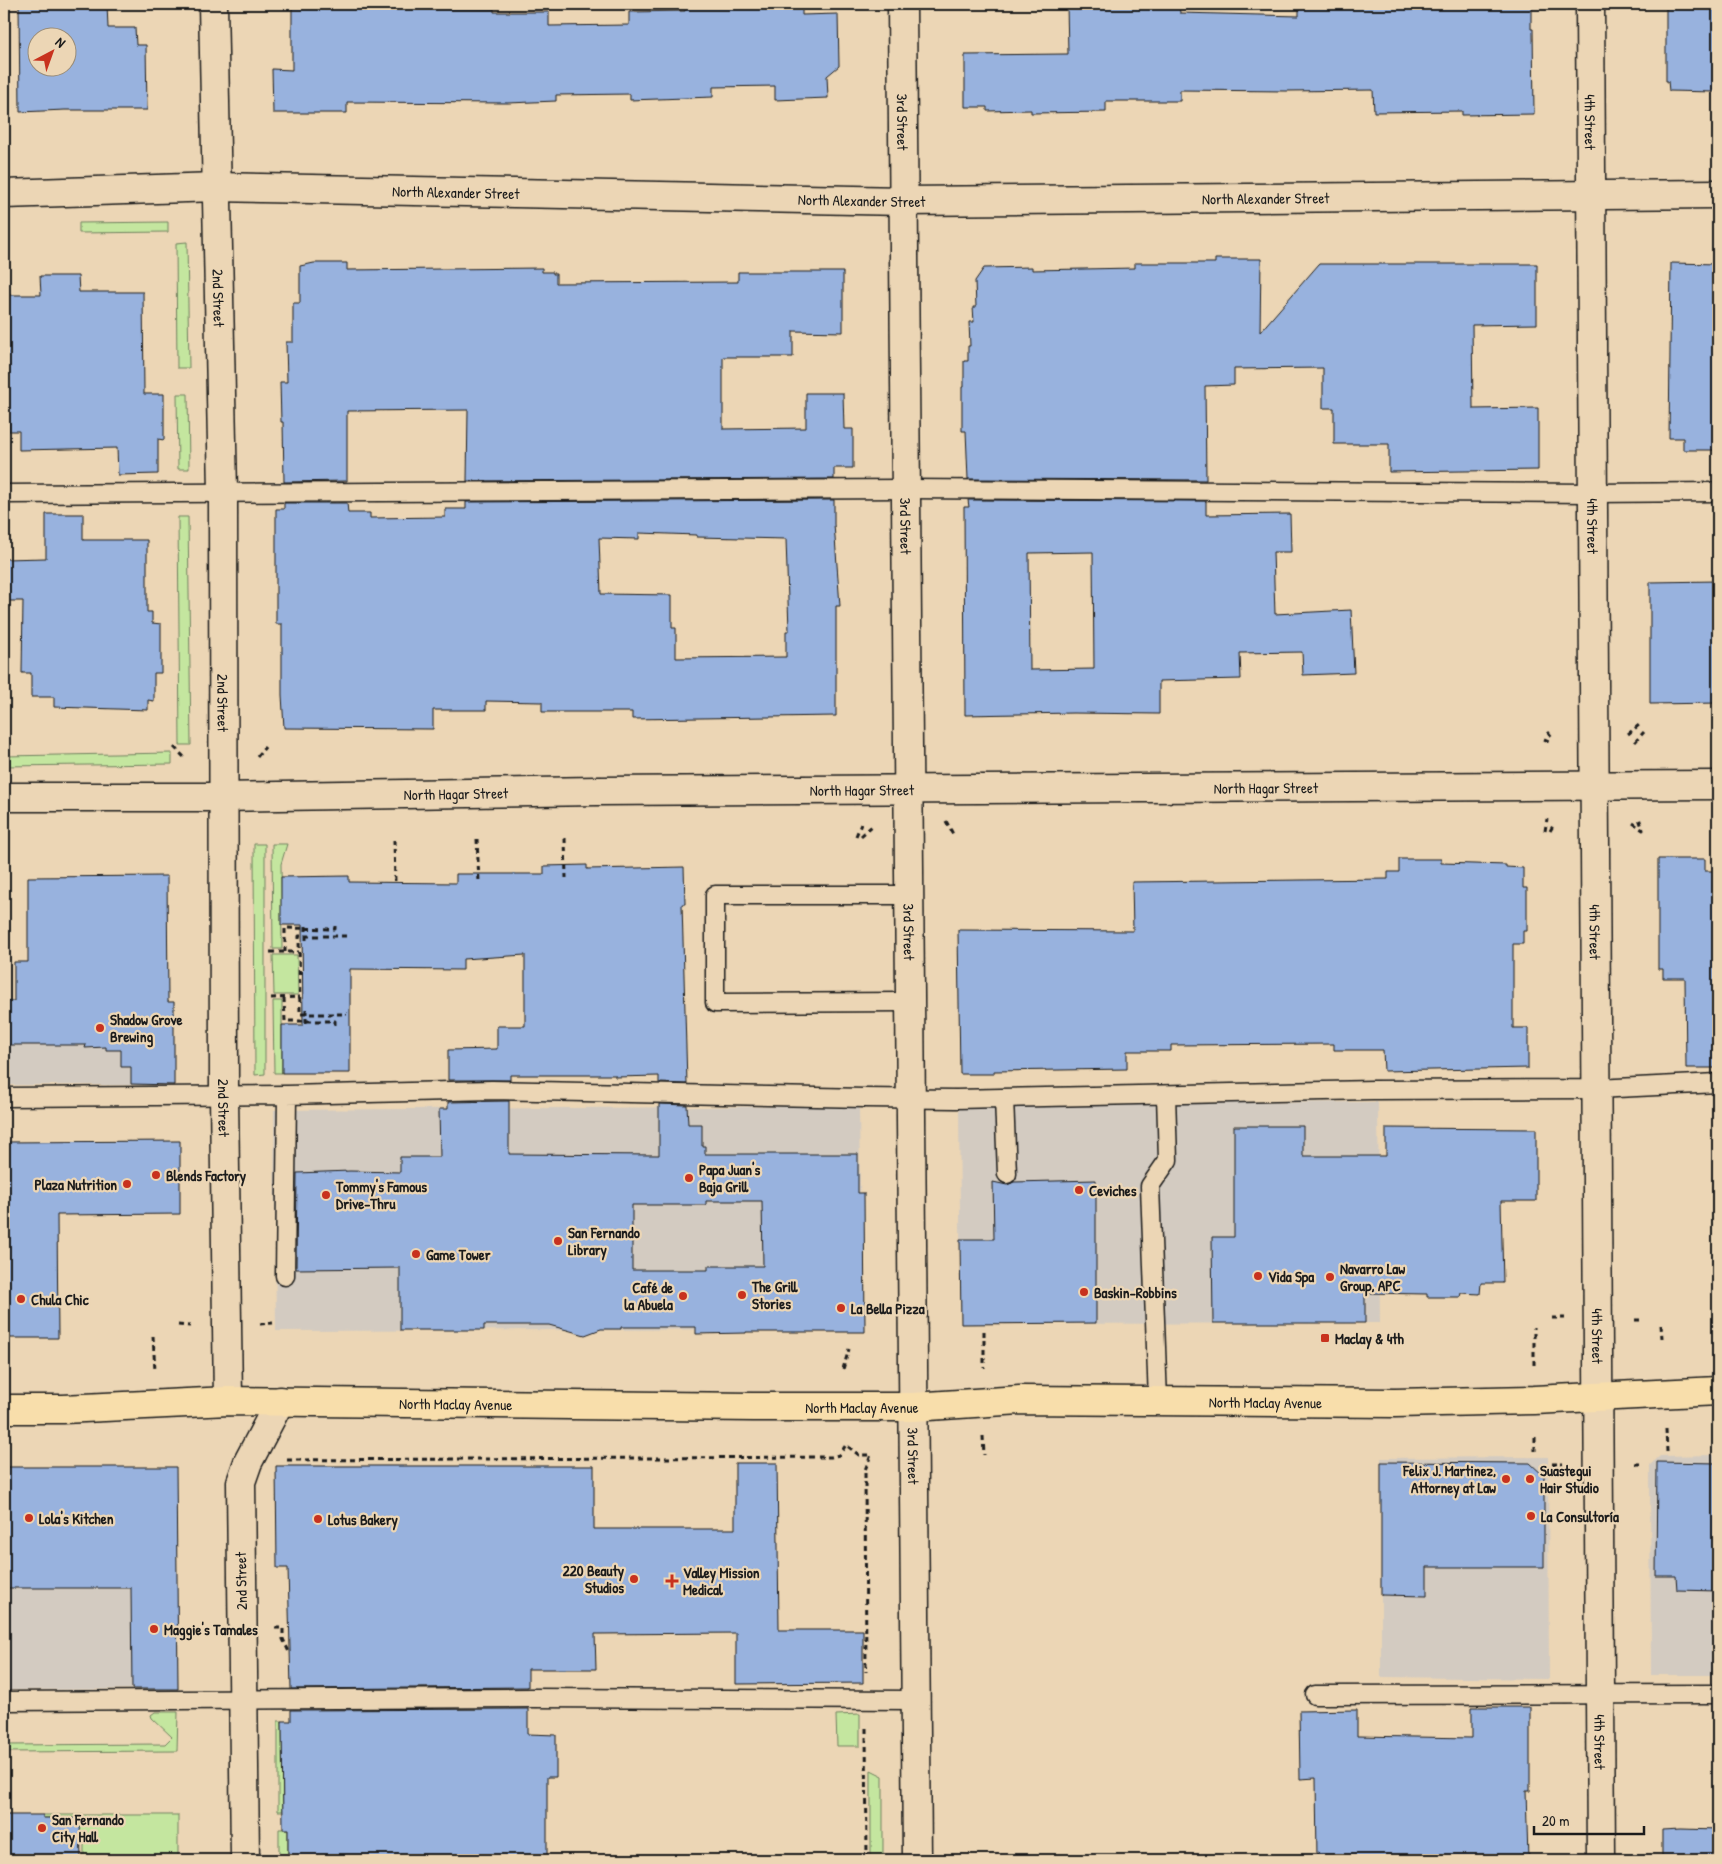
<svg xmlns="http://www.w3.org/2000/svg" width="1722" height="1864" viewBox="0 0 1722 1864" font-family="'Patrick Hand',sans-serif">
<style>
.built{fill:#d3cbc1}
.green{fill:#c4e69f;stroke:#70815e}
.building{fill:#98b2de;stroke:#1c1c1c;fill-rule:evenodd}
.lines{fill:none;stroke-linecap:round;stroke-linejoin:round}
.service-casing{stroke:#1c1c1c;stroke-width:21}
.minor-casing{stroke:#1c1c1c;stroke-width:31}
.tertiary-casing{stroke:#1c1c1c;stroke-width:31}
.primary-casing{stroke:#1c1c1c;stroke-width:31}
.path{stroke:#1c1c1c;stroke-width:3;stroke-dasharray:5 4;stroke-linecap:butt}
.service{stroke:#ecd6b5;stroke-width:18}
.minor{stroke:#ecd6b5;stroke-width:28}
.tertiary{stroke:#ecd6b5;stroke-width:28}
.primary{stroke:#f8deab;stroke-width:28}
.path-bridge{stroke:#1c1c1c;stroke-width:3;stroke-dasharray:5 4;stroke-linecap:butt}
.poi-dot{fill:#c8321e;stroke:#ecd6b5;stroke-width:2}
.labels{text-anchor:middle;dominant-baseline:central;stroke-width:4.5;stroke-linejoin:round;paint-order:stroke}
.street-label{font-size:15px;fill:#1c1c1c;stroke:#ecd6b5}
.poi-label{font-size:15px;font-weight:bold;fill:#1c1c1c;stroke:#ecd6b5;text-anchor:start}
</style>
<rect width="100%" height="100%" fill="#ecd6b5"/>
<filter id="ink" filterUnits="userSpaceOnUse"><feTurbulence type="fractalNoise" baseFrequency=".02" numOctaves="2"/><feDisplacementMap in="SourceGraphic" scale="10" xChannelSelector="R" yChannelSelector="G"/><feConvolveMatrix kernelMatrix="1 2 1 2 8 2 1 2 1" color-interpolation-filters="sRGB"/></filter>
<g filter="url(#ink)">
<!-- built -->
<path class="built" d="M5,1002h168l1,83h-169z
M1378,1102l2,221 -419,1 -2,-219z
M859,1106l3,223 -586,2 -2,-221z
M1718,1455v220h-67l-1,-210 10,-9z
M1548,1457l1,222 -168,-2v-219z
M176,1467l2,222 -174,1v-222z"/>
<!-- green -->
<path class="green" d="M168,222v10l-89,1v-10z
M187,242l2,126h-12l-1,-125z
M177,394h11l1,75h-11z
M178,517h10l3,228h-11z
M172,753v11l-168,2v-10z
M254,844h11v230l-10,1z
M272,844h15l-6,20 1,85h-9z
M273,955h24l1,40h-24z
M273,1001h9v72h-8z
M155,1712h23l-1,39 -173,1v-7l161,-1 7,-7 -20,-19 -1,-3z
M860,1714v32h-23l-1,-31z
M278,1721h4l1,90h-5z
M871,1770l12,6v84h-12z
M43,1815h135v45h-94v-21h-4v-21h-37z
M279,1829h9v31h-9z"/>
<!-- building -->
<path class="building" d="M19,4h88l1,24h27l1,17h10l1,65h-82l-45,2zM38,38h30v30h-30z
M292,4h55v4l147,1v3h55v14l80,-1v-13l56,-1v-7h117v11l36,-1 1,52 -12,10 1,22 -53,2v-14l-62,1v10l-83,3v-6l-74,1v6l-48,2 -161,-1v11h-74l-1,-44 20,1z
M1067,4h112l1,9 119,3v-12h232v25h2l1,85 -72,1v-4l-88,1 -1,-22 -87,1 -106,-1v11h-74v11l-75,1v-3l-44,1v-4h-22v-52l103,-1z
M1666,4h52v77h-4v11l-45,-1 -1,-10h-2z
M1215,259h46l-1,73 59,-68h218v60l-65,1 1,84 65,-1v62l-149,2v-28h-55v-36h-11v-40l-89,1v16l-29,1 1,94 -238,-1 -2,-48h-4v-44h2v-26h4v-15h2l-1,-24h5l-1,-15h3l-1,-26 9,-13 48,-1v3l103,-2v-5h80z
M314,263h33v7l195,-2v4h11v2h3v9l182,-1v-10h105v60l-50,-1v26h-70v72l83,-1v-35h37l1,36h9v39h-19v11l-367,2 1,-71 -121,1v70l-63,1 -1,-60h-2l-1,-40h7l-1,-40h7v-39h7v-37z
M1671,263l47,1v186h-35v-12h-14z
M40,276h38l1,16h64l1,102h20v46l-6,-1v35l-40,1 -1,-27 -98,2v-19h-10l-3,-136h35z
M834,500v24l6,82h-4v110l-204,3v-7h-90v-10l-56,-1v9h-53v19l-149,-1 -2,-33v-71h-6v-115h8v-6h63l1,10h22v5l75,-1v-8h21v-7zM639,533l58,2v2l89,2 3,92h-3v26l-110,1v-30h-4v-33l-71,-1 -2,-56 40,1z
M968,500l238,1v14l84,-1 1,38h-18l2,62 76,-4 3,63 -51,2 -1,-23 -62,1 1,26 -82,2v33l-86,-1 -108,2 -1,-208h5zM1093,552l1,117 -64,1 -1,-117z
M46,514h37v26h64v72h5v11l9,1v49h-7v28l-6,-1v10l-94,-3v-10h-23v-24h-9l1,-72h-15v-8h-3l-1,-34 42,-1z
M1718,581v122l-68,1v-122z
M1399,859h42v4l65,2v2l17,1v20h4v43h-4v13h-10v84h15v40l-144,3 -1,-21h-49v-6l-163,1v6h-44v18l-133,2v3h-34l-2,-144 175,1 -1,-49 256,-3v-7h11z
M1658,859h47v12h13v197h-32l-1,-90h-22v-9h-5z
M587,865v4l97,-2 1,37h-3l5,180 -28,-1v-7l-44,1v-2h-105v5h-62v-30l49,-1v-23h28v-71l-62,4v11l-113,-1v104h-68v-48h21l-1,-100h-21v-48l68,-1v6l107,1v-9h88v-8z
M167,876l1,126h6v83l-43,-1v-17h-10v-17h-15v-3l-21,1 1,-3h-82v-44h10v-39h14v-85z
M509,1101v53l150,1v-51l28,1 1,19h14v22h3v8h153v39h6l1,139h-119v1l-50,1v-7h-75v2h-20l-16,6 -36,-10h-65v5h-84v-62l-104,1 1,-96 53,-2 50,1v-15h40l-1,-48h9v-7zM706,1201h56l1,65h-55v4h-76v-65h74z
M1234,1126h69v30h83v-28l150,1v72h-35l2,82h-22l-1,11 -19,-1 -1,4h-33v-3l-62,-1v30h-152l-1,-86h22z
M180,1141v73l-123,1 1,123h-54v-196z
M1096,1180v143l-135,1 -1,-85h34l-1,-57 14,3 7,-3z
M1381,1462l149,1 14,13v91h-117v29l-46,-1z
M1657,1462l61,1v128l-41,-1 -1,-14h-20z
M735,1463h42l2,167h84v53l-127,1v-51l-141,1 1,35h-68v18l-237,2 -3,-121h-11l-1,-102h318v63h141z
M4,1467h172l2,222h-46l-1,-101h-127z
M1472,1707h58v84h-4l2,69h-211l-1,-82 -16,1 -1,-68 58,-1v26l115,2z
M528,1709v25l28,1v42h-9v83h-259v-31h-5l-1,-108h9v-11z
M4,1815h39v3h37l1,42h-77z
M1680,1829l38,1v30h-56v-30z"/>
<g class="lines">
<!-- service casing -->
<g class="service-casing">
<path id="service" d="M4,494l902,-5 687,4 125,-1
M909,895h-194v108l195,-1
M4,1097l283,-2 205,-5 373,8 91,1 417,-9 223,-1 122,-6
M1004,1098l3,76
M285,1276l2,-181
M1158,1401l-8,-215 18,-26 -2,-65
M1315,1695l403,-1
M4,1701l528,-3 384,2"/>
</g>
<!-- minor casing -->
<g class="minor-casing">
<g id="minor">
<path id="s1" d="M213,4l10,488 1,603 4,306"/>
<path id="s2" d="M902,4l15,1856"/>
<path id="s3" d="M4,194l213,-7 686,14 815,-7"/>
<path id="s4" d="M4,797h219l374,-6 1121,-6"/>
<path d="M245,1860l-4,-378 7,-20 32,-61"/>
</g>
</g>
<!-- tertiary casing -->
<g class="tertiary-casing">
<g id="tertiary">
<path id="s5" d="M1590,4l11,1856"/>
</g>
</g>
<!-- primary casing -->
<g class="primary-casing">
<g id="primary">
<path id="s6" d="M4,1409h59l165,-8 525,6h160l107,-7 375,3 139,-3 184,-9"/>
</g>
</g>
<!-- path -->
<path class="path" d="M1548,732l5,6
M1628,734l11,-9
M1544,739l5,2
M1635,742l9,-10
M174,747l12,12
M257,757l8,-10
M946,821l8,15
M1633,823l10,7 -4,-12
M1545,831l2,-12
M1550,831l4,-7
M856,836l5,-12
M861,836l11,-10
M565,838l1,40
M477,839l2,43
M394,840l1,42
M346,936h-47l1,78h47
M270,952h29
M285,952v-24l50,1v-4
M271,998l29,-1
M284,998l1,23h50v4
M1552,1318h13
M1635,1320h9
M260,1324l13,-1
M178,1325l12,1
M1661,1325l1,13
M984,1331v37
M153,1336l2,35
M1534,1365v-38
M843,1369l6,-20
M1666,1429l1,23
M983,1436l1,19
M1535,1451v-18
M287,1460l544,-3 8,-2 7,-10 13,10h12l-6,15 1,202
M1552,1464h11
M1635,1464h9
M275,1628h8v11l7,15
M866,1728l1,132"/>
<!-- service -->
<use href="#service" class="service"/>
<!-- minor -->
<use href="#minor" class="minor"/>
<!-- tertiary -->
<use href="#tertiary" class="tertiary"/>
<!-- primary -->
<use href="#primary" class="primary"/>
<!-- path-bridge -->
<path class="path-bridge" d="M306,940v-15
M306,1009v16"/>
</g>
</g>
<!-- markers -->
<g class="poi-dot">
<circle cx="100" cy="1028" r="5"/>
<circle cx="156" cy="1175" r="5"/>
<circle cx="689" cy="1178" r="5"/>
<circle cx="127" cy="1184" r="5"/>
<circle cx="1079" cy="1190" r="5"/>
<circle cx="326" cy="1195" r="5"/>
<circle cx="558" cy="1241" r="5"/>
<circle cx="416" cy="1254" r="5"/>
<circle cx="1258" cy="1276" r="5"/>
<circle cx="1330" cy="1277" r="5"/>
<circle cx="1084" cy="1292" r="5"/>
<circle cx="742" cy="1295" r="5"/>
<circle cx="683" cy="1296" r="5"/>
<circle cx="21" cy="1299" r="5"/>
<circle cx="841" cy="1308" r="5"/>
<rect x="1320" y="1333" width="10" height="10" rx="2.5"/>
<circle cx="1506" cy="1479" r="5"/>
<circle cx="1530" cy="1479" r="5"/>
<circle cx="1531" cy="1516" r="5"/>
<circle cx="29" cy="1518" r="5"/>
<circle cx="318" cy="1519" r="5"/>
<circle cx="634" cy="1579" r="5"/>
<path d="M669.5 1573.5h5v5h5v5h-5v5h-5v-5h-5v-5h5z"/>
<circle cx="154" cy="1629" r="5"/>
<circle cx="42" cy="1828" r="5"/>
</g>
<g class="labels">
<!-- street labels -->
<g class="street-label">
<text stroke="none"><textPath href="#s2" startOffset="118">3rd Street</textPath></text>
<text stroke="none"><textPath href="#s5" startOffset="118">4th Street</textPath></text>
<text stroke="none"><textPath href="#s3" startOffset="452">North Alexander Street</textPath></text>
<text stroke="none"><textPath href="#s3" startOffset="1262">North Alexander Street</textPath></text>
<text stroke="none"><textPath href="#s3" startOffset="858">North Alexander Street</textPath></text>
<text stroke="none"><textPath href="#s1" startOffset="294">2nd Street</textPath></text>
<text stroke="none"><textPath href="#s2" startOffset="522">3rd Street</textPath></text>
<text stroke="none"><textPath href="#s5" startOffset="522">4th Street</textPath></text>
<text stroke="none"><textPath href="#s1" startOffset="699">2nd Street</textPath></text>
<text stroke="none"><textPath href="#s4" startOffset="1262">North Hagar Street</textPath></text>
<text stroke="none"><textPath href="#s4" startOffset="858">North Hagar Street</textPath></text>
<text stroke="none"><textPath href="#s4" startOffset="452">North Hagar Street</textPath></text>
<text stroke="none"><textPath href="#s2" startOffset="928">3rd Street</textPath></text>
<text stroke="none"><textPath href="#s5" startOffset="928">4th Street</textPath></text>
<text stroke="none"><textPath href="#s1" startOffset="1104">2nd Street</textPath></text>
<text stroke="none"><textPath href="#s5" startOffset="1332">4th Street</textPath></text>
<text stroke="none"><textPath href="#s6" startOffset="1262">North Maclay Avenue</textPath></text>
<text stroke="none"><textPath href="#s6" startOffset="452">North Maclay Avenue</textPath></text>
<text stroke="none"><textPath href="#s6" startOffset="858">North Maclay Avenue</textPath></text>
<text stroke="none"><textPath href="#s2" startOffset="1452">3rd Street</textPath></text>
<text transform="translate(241 1581) rotate(-91)">2nd Street</text>
<text stroke="none"><textPath href="#s5" startOffset="1738">4th Street</textPath></text>
</g>
<!-- poi labels -->
<g class="poi-label">
<text x="110" y="1019">Shadow Grove<tspan x="110" dy="17">Brewing</tspan></text>
<text x="699" y="1169">Papa Juan's<tspan x="699" dy="17">Baja Grill</tspan></text>
<text x="166" y="1175">Blends Factory</text>
<text x="117" y="1184" text-anchor="end">Plaza Nutrition</text>
<text x="336" y="1186">Tommy's Famous<tspan x="336" dy="17">Drive-Thru</tspan></text>
<text x="1089" y="1190">Ceviches</text>
<text x="568" y="1232">San Fernando<tspan x="568" dy="17">Library</tspan></text>
<text x="426" y="1254">Game Tower</text>
<text x="1340" y="1268">Navarro Law<tspan x="1340" dy="17">Group, APC</tspan></text>
<text x="1268" y="1276">Vida Spa</text>
<text x="752" y="1286">The Grill<tspan x="752" dy="17">Stories</tspan></text>
<text x="673" y="1287" text-anchor="end">Café de<tspan x="673" dy="17">la Abuela</tspan></text>
<text x="1094" y="1292">Baskin-Robbins</text>
<text x="31" y="1299">Chula Chic</text>
<text x="851" y="1308">La Bella Pizza</text>
<text x="1335" y="1338">Maclay &amp; 4th</text>
<text x="1496" y="1470" text-anchor="end">Felix J. Martinez,<tspan x="1496" dy="17">Attorney at Law</tspan></text>
<text x="1540" y="1470">Suastegui<tspan x="1540" dy="17">Hair Studio</tspan></text>
<text x="1541" y="1516">La Consultoría</text>
<text x="39" y="1518">Lola's Kitchen</text>
<text x="328" y="1519">Lotus Bakery</text>
<text x="624" y="1570" text-anchor="end">220 Beauty<tspan x="624" dy="17">Studios</tspan></text>
<text x="683" y="1572">Valley Mission<tspan x="683" dy="17">Medical</tspan></text>
<text x="164" y="1629">Maggie's Tamales</text>
<text x="52" y="1819">San Fernando<tspan x="52" dy="17">City Hall</tspan></text>
</g>
</g>
<!-- margin -->
<rect width="1722" height="1864" fill="none" stroke="#ecd6b5" stroke-width="20"/>
<rect x="10" y="10" width="1702" height="1844" fill="none" stroke="#1c1c1c" stroke-width="2" filter="url(#ink)"/>
<!-- north arrow -->
<g transform="translate(52 52) rotate(41)"><circle r="24" fill="#ecd6b5" stroke="#998c78"/>
<path d="M0-4L9 19L0 12L-9 19Z" fill="#c8321e"/>
<text y="-8" font-size="14" font-weight="bold" text-anchor="middle" fill="#1c1c1c">N</text>
</g>
<!-- scale -->
<path d="M1534 1826v8h110v-8" fill="none" stroke="#1c1c1c" stroke-width="2.5"/>
<text x="1542" y="1826" font-size="15" fill="#1c1c1c" stroke="#ecd6b5" stroke-width="4" paint-order="stroke">20 m</text>
</svg>
